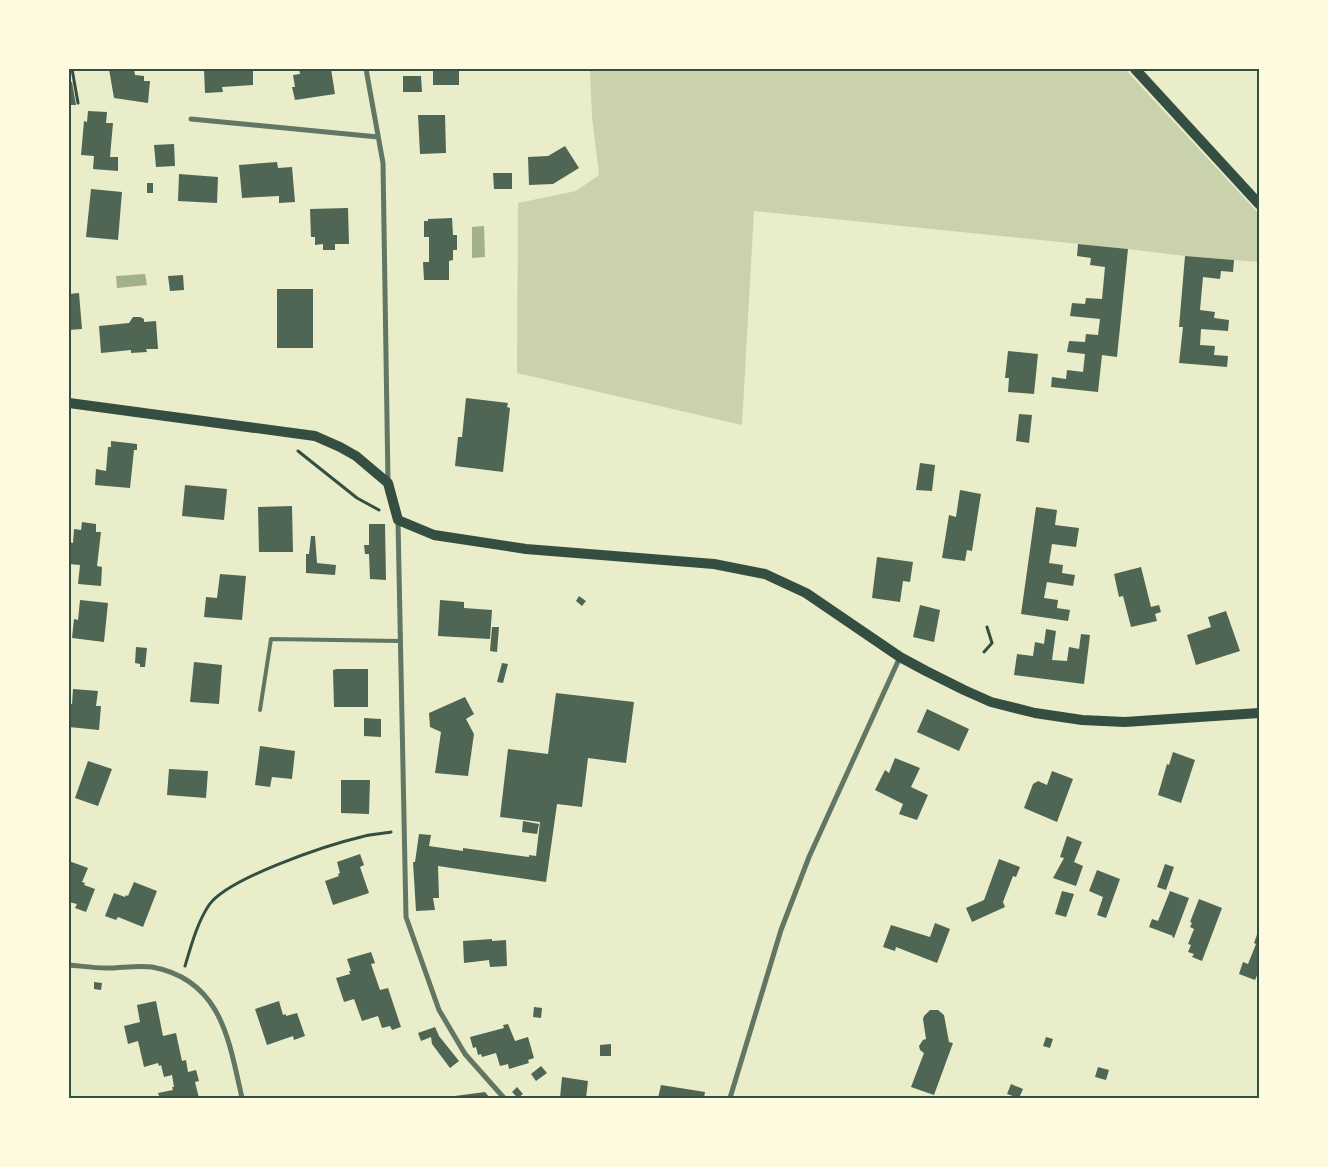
<svg xmlns="http://www.w3.org/2000/svg" width="1328" height="1167" viewBox="0 0 1328 1167" font-family="'Archivo Narrow',sans-serif">
<style>
.green{fill:#cad2ad}
.water{fill:#a3b18a}
.building{fill:#4f6655}
.lines{fill:none;stroke-linecap:round;stroke-linejoin:round}
.path{stroke:#344e41;stroke-width:3}
.service{stroke:#617663;stroke-width:4}
.minor{stroke:#617663;stroke-width:5}
.secondary{stroke:#344e41;stroke-width:10}
.neatline{fill:none;stroke:#344e41;stroke-width:2}
</style>
<rect width="100%" height="100%" fill="#e9edc9"/>
<!-- green -->
<path class="green" d="M590,69h535l134,145v48l-74,-6 -57,-7 -374,-38 -12,214 -225,-52 1,-170 58,-12 23,-16 -7,-58z"/>
<!-- water -->
<path class="water" d="M484,226l1,31 -13,1v-31z
M145,274l2,11 -30,3 -1,-12z"/>
<!-- building -->
<path class="building" d="M109,69h25l1,6 9,1v5h6l-2,22 -34,-5z
M204,69h49v16l-31,2 1,5 -18,1z
M299,69h32l4,25 -40,6 -3,-13h3l-2,-12 7,-1z
M431,69h28v16h-26v-14h-2z
M403,76h18l1,16h-19z
M69,82h3l4,23h-7z
M88,111l19,1 -1,11h7l-3,34h8v14l-25,-2 1,-13 -13,-1 3,-34 3,1z
M418,115h27l1,38 -26,1z
M174,144l1,22 -19,1 -2,-22z
M565,146l14,22 -26,16 -24,1 -1,-28 20,-1z
M277,162l1,6 14,-1 3,35 -16,1v-7l-37,2 -3,-33z
M493,173h19v16h-18z
M179,174l39,3 -1,26 -39,-2z
M147,183h6v10h-6z
M91,189l31,3 -4,48 -32,-3z
M348,208l1,36h-14v6h-12v-6l-8,1v-8h-4l-1,-28z
M452,218l1,17h4v15h-4v10l-4,1v19h-25l-1,-18h6v-25h-5v-16h4v-2z
M1078,244l50,5 -11,108 -15,-2 -4,37 -47,-5 1,-10 14,2 1,-9 16,2 2,-18 -18,-2 2,-11 16,1 1,-8 12,1 2,-16 -30,-3 2,-13 13,1 1,-6 16,1 3,-32 -15,-2 1,-7 -14,-2z
M1185,256l49,4 -1,12 -12,-1 -1,8 -17,-2 -3,33 15,2 -1,6 15,2 -1,11 -27,-2 -1,16 15,1 -1,9 14,1 -1,11 -48,-4 4,-36h-4z
M183,275l1,15 -14,1 -2,-15z
M277,289h36v59h-36z
M79,293l3,36 -13,1v-36z
M133,317h7l4,2v3l12,-1 2,28h-12l1,3 -16,1v-3l-30,3 -2,-27 30,-3z
M1008,351l30,3 -4,40 -26,-2 1,-14h-4z
M466,398l42,5 -1,4 3,1 -7,64 -48,-6 3,-29h4z
M1019,414l13,1 -3,28 -13,-2z
M111,441l26,3v6h-3l-4,38 -35,-3 1,-16 10,2 2,-24h3z
M920,463l15,2 -3,26 -16,-1z
M185,485l42,4 -3,31 -42,-4z
M960,490l21,4 -9,57 -5,-1 -2,11 -23,-3 7,-43 7,2z
M292,506l1,46h-34l-1,-45z
M1036,507l21,3 -2,15 24,3 -3,19 -24,-3 -3,19 14,2 -1,8 13,2 -2,11 -26,-4 -3,16 14,2 -1,8 13,2 -2,11 -47,-7z
M82,522l14,2v8h5l-4,34 5,1 -1,19 -23,-2 2,-19 -11,-1v-22l4,1 1,-14 7,1z
M369,524h16l1,56 -16,-1 -1,-25h-4l-1,-9h5z
M311,536h4l2,27 19,2 -1,10 -29,-2v-19h3z
M877,557l36,5 -3,20 -7,-1 -3,21 -28,-4z
M1141,567l10,40 8,-2 2,7 -6,2 2,7 -26,6 -8,-31 -4,1 -5,-23z
M220,574l26,2 -4,44 -38,-3 2,-20 11,1z
M579,596l7,5 -4,5 -6,-5z
M80,600l28,3 -4,39 -32,-4 2,-19 4,1z
M440,600l24,2v6l28,2 -2,29 -52,-3z
M920,605l20,5 -6,32 -21,-5z
M1226,611l14,40 -44,14 -9,-30 24,-8 -3,-10z
M492,627h7l-2,25 -7,-1z
M1046,629l10,2 -4,29 15,1 2,-14 10,2 2,-15 9,1 -6,49 -70,-9 3,-21 16,2 2,-14 9,2z
M136,647l11,1 -2,19h-5v-3l-5,-1z
M194,662l28,3 -3,39 -29,-2z
M502,663l6,1 -5,19 -6,-1z
M337,669h31v38h-34l-1,-37z
M73,689l25,2 -2,15h5l-2,24 -30,-3v-24l3,1z
M556,693l78,9 -8,61 -38,-5 -6,49 -25,-3 -11,78 -108,-16 1,32h-6l2,12 -19,1 -3,-49h2l4,-28 12,1 -2,11 34,5v-3l66,9v-2l7,1 4,-34 -40,-5 8,-68 40,5z
M465,697l9,17 -8,5 8,15 -6,42 -33,-3 6,-41 -11,-5 -1,-14z
M927,709l42,20 -10,22 -42,-19z
M364,718l17,1v18l-17,-1z
M260,746l35,5 -3,28 -20,-2 -2,10 -15,-2z
M1173,752l22,8 -14,43 -23,-8 9,-31 2,1z
M895,758l25,10 -9,19 17,8 -11,25 -18,-6 4,-10 -28,-14 10,-20 4,3z
M88,761l24,8 -14,37 -23,-8z
M169,769l39,2 -2,27 -39,-3z
M1052,771l21,8 -16,43 -33,-14 9,-24 5,-3 9,4z
M341,780h29l-1,34 -28,-1z
M523,821l16,3 -2,10 -15,-2z
M1067,836l15,6 -8,20 9,4 -7,20 -23,-8 11,-20 -4,-1z
M360,854l4,11 -4,2 9,26 -36,12 -8,-24 14,-5 -1,-2 2,-1 -3,-11z
M999,859l21,8 -4,10 -3,-1 -10,26 2,5 -33,15 -6,-14 18,-8z
M69,861l19,7 -6,14 3,1 -1,2 11,4 -9,23 -11,-4 2,-4 -8,-2z
M1165,864l9,3 -8,23 -9,-3z
M1097,870l23,9 -14,39 -9,-3 6,-18 -14,-6z
M134,882l23,9 -14,36 -25,-10 -2,3 -11,-4 9,-23 11,4 1,-2 2,1z
M1062,891l12,3 -8,23 -11,-3z
M1170,891l19,7 -15,40 -2,-1 1,-1 -24,-9 3,-8 6,2z
M1199,899l23,9 -20,53 -10,-4 2,-3 -6,-2 3,-7 -3,-1 6,-15 -4,-2 2,-4 -2,-1z
M935,923l15,6 -13,34 -41,-16 -1,4 -12,-4 8,-22 39,12z
M1259,929v42l-4,9 -16,-6 4,-12 5,2 8,-20 -2,-1z
M492,939v2l14,-1 1,26 -17,1 -1,-7 -25,3 -1,-22z
M371,952l4,11 -4,1 9,26 8,-2 13,39 -9,3 -2,-4 -8,2 -4,-12 -16,5 -8,-22 -10,3 -8,-24 14,-4 -1,-3h2l-4,-12z
M94,982l8,1 -1,7 -7,-1z
M156,1001l7,35 13,-3 6,28 4,-1 2,12 8,-2 3,11 -4,1 4,16h-39l-2,-5 15,-3 -1,-3h2l-2,-12 -8,2 -3,-12 -2,1 -1,-3 -14,4 -6,-26 -10,3 -4,-18 16,-4 -3,-17z
M279,1001l4,14 3,-1v2l11,-3 8,23 -11,4 -1,-4 -26,9 -12,-36z
M534,1007l8,1 -1,10 -8,-1z
M930,1010h8l6,5 5,27 4,1 -19,52 -23,-8 13,-34 -4,-3 -1,-4 4,-6 3,-1 -3,-20 1,-3z
M508,1024l7,17 13,-4 6,21 -6,2 1,3 -20,6 -1,-5 -8,2 -4,-13 -14,4 -1,-3 -3,1 -2,-8 -3,1 -3,-11 34,-9 -1,-3z
M435,1027l4,9 20,25 -9,7 -18,-24 -1,-7 -10,4 -3,-8z
M1046,1037l7,2 -3,9 -7,-2z
M611,1044v12h-11v-11z
M541,1066l6,7 -11,8 -5,-7z
M1098,1067l11,3 -3,10 -11,-3z
M562,1077l26,4 -2,17h-26z
M1011,1084l12,5 -4,9 -12,-4z
M661,1085l44,7 -1,6h-46z
M517,1087l6,7 -5,4 -6,-6z
M485,1092l5,6h-43v-1z"/>
<g class="lines">
<!-- path -->
<path class="path" d="M72,69l6,34
M298,451l59,47 22,12
M984,652l8,-9 -5,-16
M185,966c6,-20 12,-43 24,-61 19,-27 118,-60 152,-68 9,-3 20,-3 30,-5"/>
<!-- service -->
<path class="service" d="M260,710l11,-71 129,2"/>
<!-- minor -->
<path class="minor" d="M366,69l17,94 5,319
M191,119l187,18
M398,521l8,396 33,93 26,44 39,44
M69,965c12,1 25,3 38,3 15,0 31,-3 45,-1 70,13 77,74 90,131
M730,1098l51,-168 28,-73 91,-200"/>
<!-- secondary -->
<path class="secondary" d="M1135,69l124,135
M69,403l246,33 25,11 16,9 32,27 10,37 36,15 92,14 188,15 51,10 41,19 94,64 26,14 38,19 27,12 44,11 47,7 43,2 134,-9"/>
</g>
<!-- border -->
<rect width="1328" height="1167" fill="none" stroke="#fefae0" stroke-width="140"/>
<rect x="70" y="70" width="1188" height="1027" class="neatline"/>
</svg>
